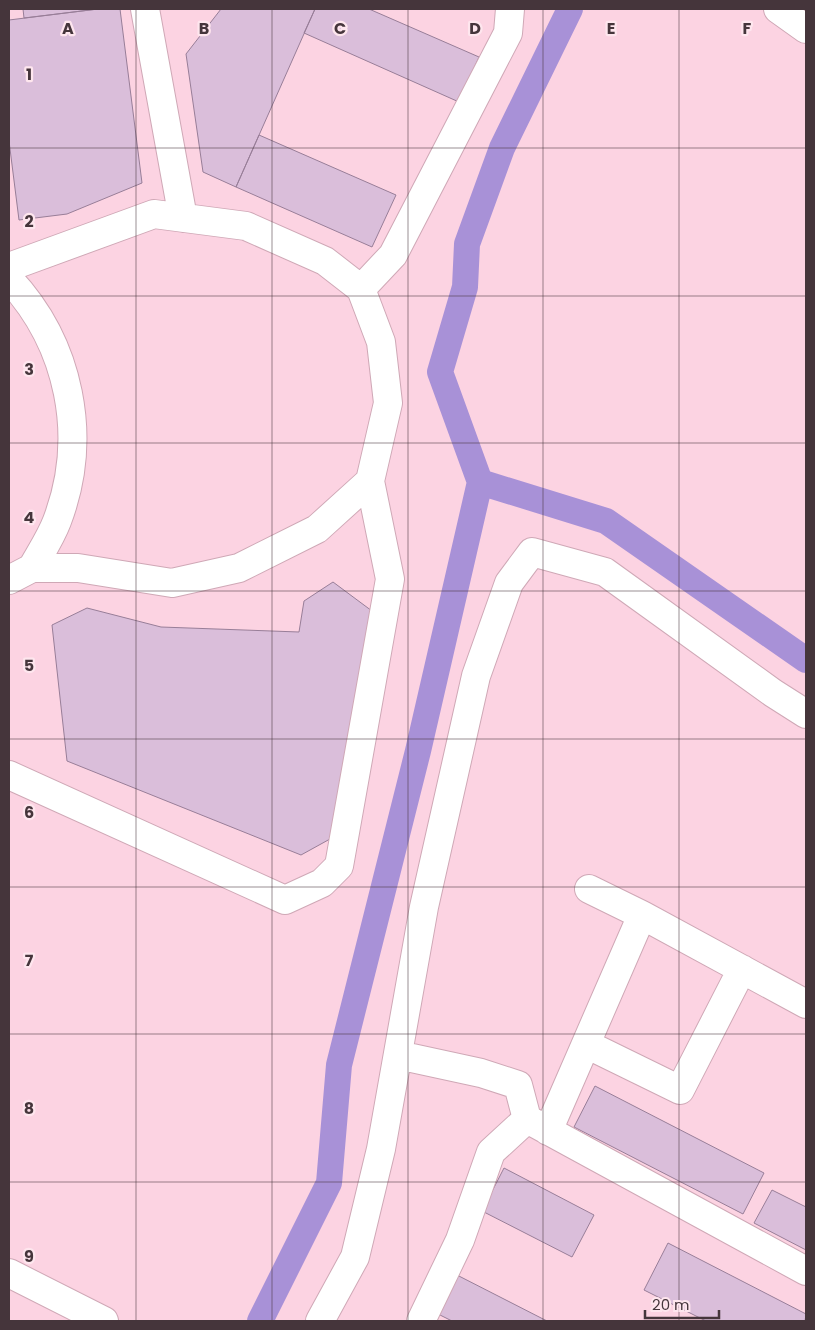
<svg xmlns="http://www.w3.org/2000/svg" width="815" height="1330" viewBox="0 0 815 1330" font-family="Poppins,sans-serif">
<style>
.lines{fill:none;stroke-linecap:round;stroke-linejoin:round}
.canal{stroke:#a891d7;stroke-width:26}
.building{fill:#dabeda;stroke:#987e98}
.minor-casing{stroke:#cfa8b6;stroke-width:30}
.minor{stroke:#fff;stroke-width:28}
.grid{fill:none;stroke:#45353b;stroke-width:1;stroke-opacity:0.55}
.grid-label{font-size:16px;text-anchor:middle;font-weight:bold;fill:#45353b;stroke:#fee6ee;stroke-width:4.5;stroke-linejoin:round;paint-order:stroke}
</style>
<rect width="100%" height="100%" fill="#fcd3e2"/>
<g class="lines">
<!-- canal -->
<path class="canal" d="M480,482l126,39 200,139
M260,1321l69,-138 10,-118 79,-314 62,-269 -40,-110 25,-85 2,-43 35,-96 68,-139"/>
</g>
<!-- building -->
<path class="building" d="M23,9h75l-74,9z
M98,9h22l22,174 -75,31 -48,6 -10,-79v-121z
M221,9h94l-79,178 -33,-15 -17,-118z
M315,9h54l110,48 -20,45 -155,-69z
M259,135l137,60 -24,52 -136,-60z
M333,582l39,29 -42,228 -29,16 -234,-94 -15,-136 35,-17 74,19 138,5 5,-31z
M595,1086l169,87 -21,41 -169,-87z
M504,1168l90,47 -22,42 -90,-46z
M772,1190l34,17v43l-52,-27z
M668,1243l138,71 -1,7h-99l-62,-31z
M453,1273l94,48h-95l-18,-9z"/>
<g class="lines">
<!-- minor casing -->
<g class="minor-casing">
<path id="minor" d="M145,9l38,209
M778,9l28,20
M9,267l145,-53 92,12 79,35 36,28 20,53 7,61 -18,78 -53,48 -78,39 -67,15 -94,-15h-46l-23,12
M9,279c61,65 80,158 48,242 -6,16 -16,31 -25,47
M361,289l32,-34 115,-222 2,-24
M9,775l276,125 37,-17 17,-17 51,-287 -20,-98
M589,889l53,26 164,89
M586,1044l94,46 62,-121
M398,1055l83,18 37,12 9,34
M548,1131l94,-216
M9,1273l95,48
M320,1321l35,-64 26,-108 43,-242 52,-231 33,-93 23,-31 73,20 168,121 33,21
M421,1321l39,-81 31,-88 36,-33 279,152"/>
</g>
<!-- minor -->
<use href="#minor" class="minor"/>
</g>
<!-- grid -->
<path class="grid" d="M136,9v1312M272,9v1312M408,9v1312M543,9v1312M679,9v1312M9,148h797M9,296h797M9,443h797M9,591h797M9,739h797M9,887h797M9,1034h797M9,1182h797"/>
<g class="grid-label">
<text x="68" y="34">A</text>
<text x="204" y="34">B</text>
<text x="340" y="34">C</text>
<text x="475" y="34">D</text>
<text x="611" y="34">E</text>
<text x="747" y="34">F</text>
<text x="29" y="80">1</text>
<text x="29" y="227">2</text>
<text x="29" y="375">3</text>
<text x="29" y="523">4</text>
<text x="29" y="671">5</text>
<text x="29" y="818">6</text>
<text x="29" y="966">7</text>
<text x="29" y="1114">8</text>
<text x="29" y="1262">9</text>
</g>
<!-- border -->
<rect width="815" height="1330" fill="none" stroke="#45353b" stroke-width="20"/>
<!-- scale -->
<path d="M645 1310v8h74v-8" fill="none" stroke="#45353b" stroke-width="2.5"/>
<text x="652" y="1310" font-size="15" fill="#45353b" stroke="#fee6ee" stroke-width="4" paint-order="stroke">20 m</text>
</svg>
